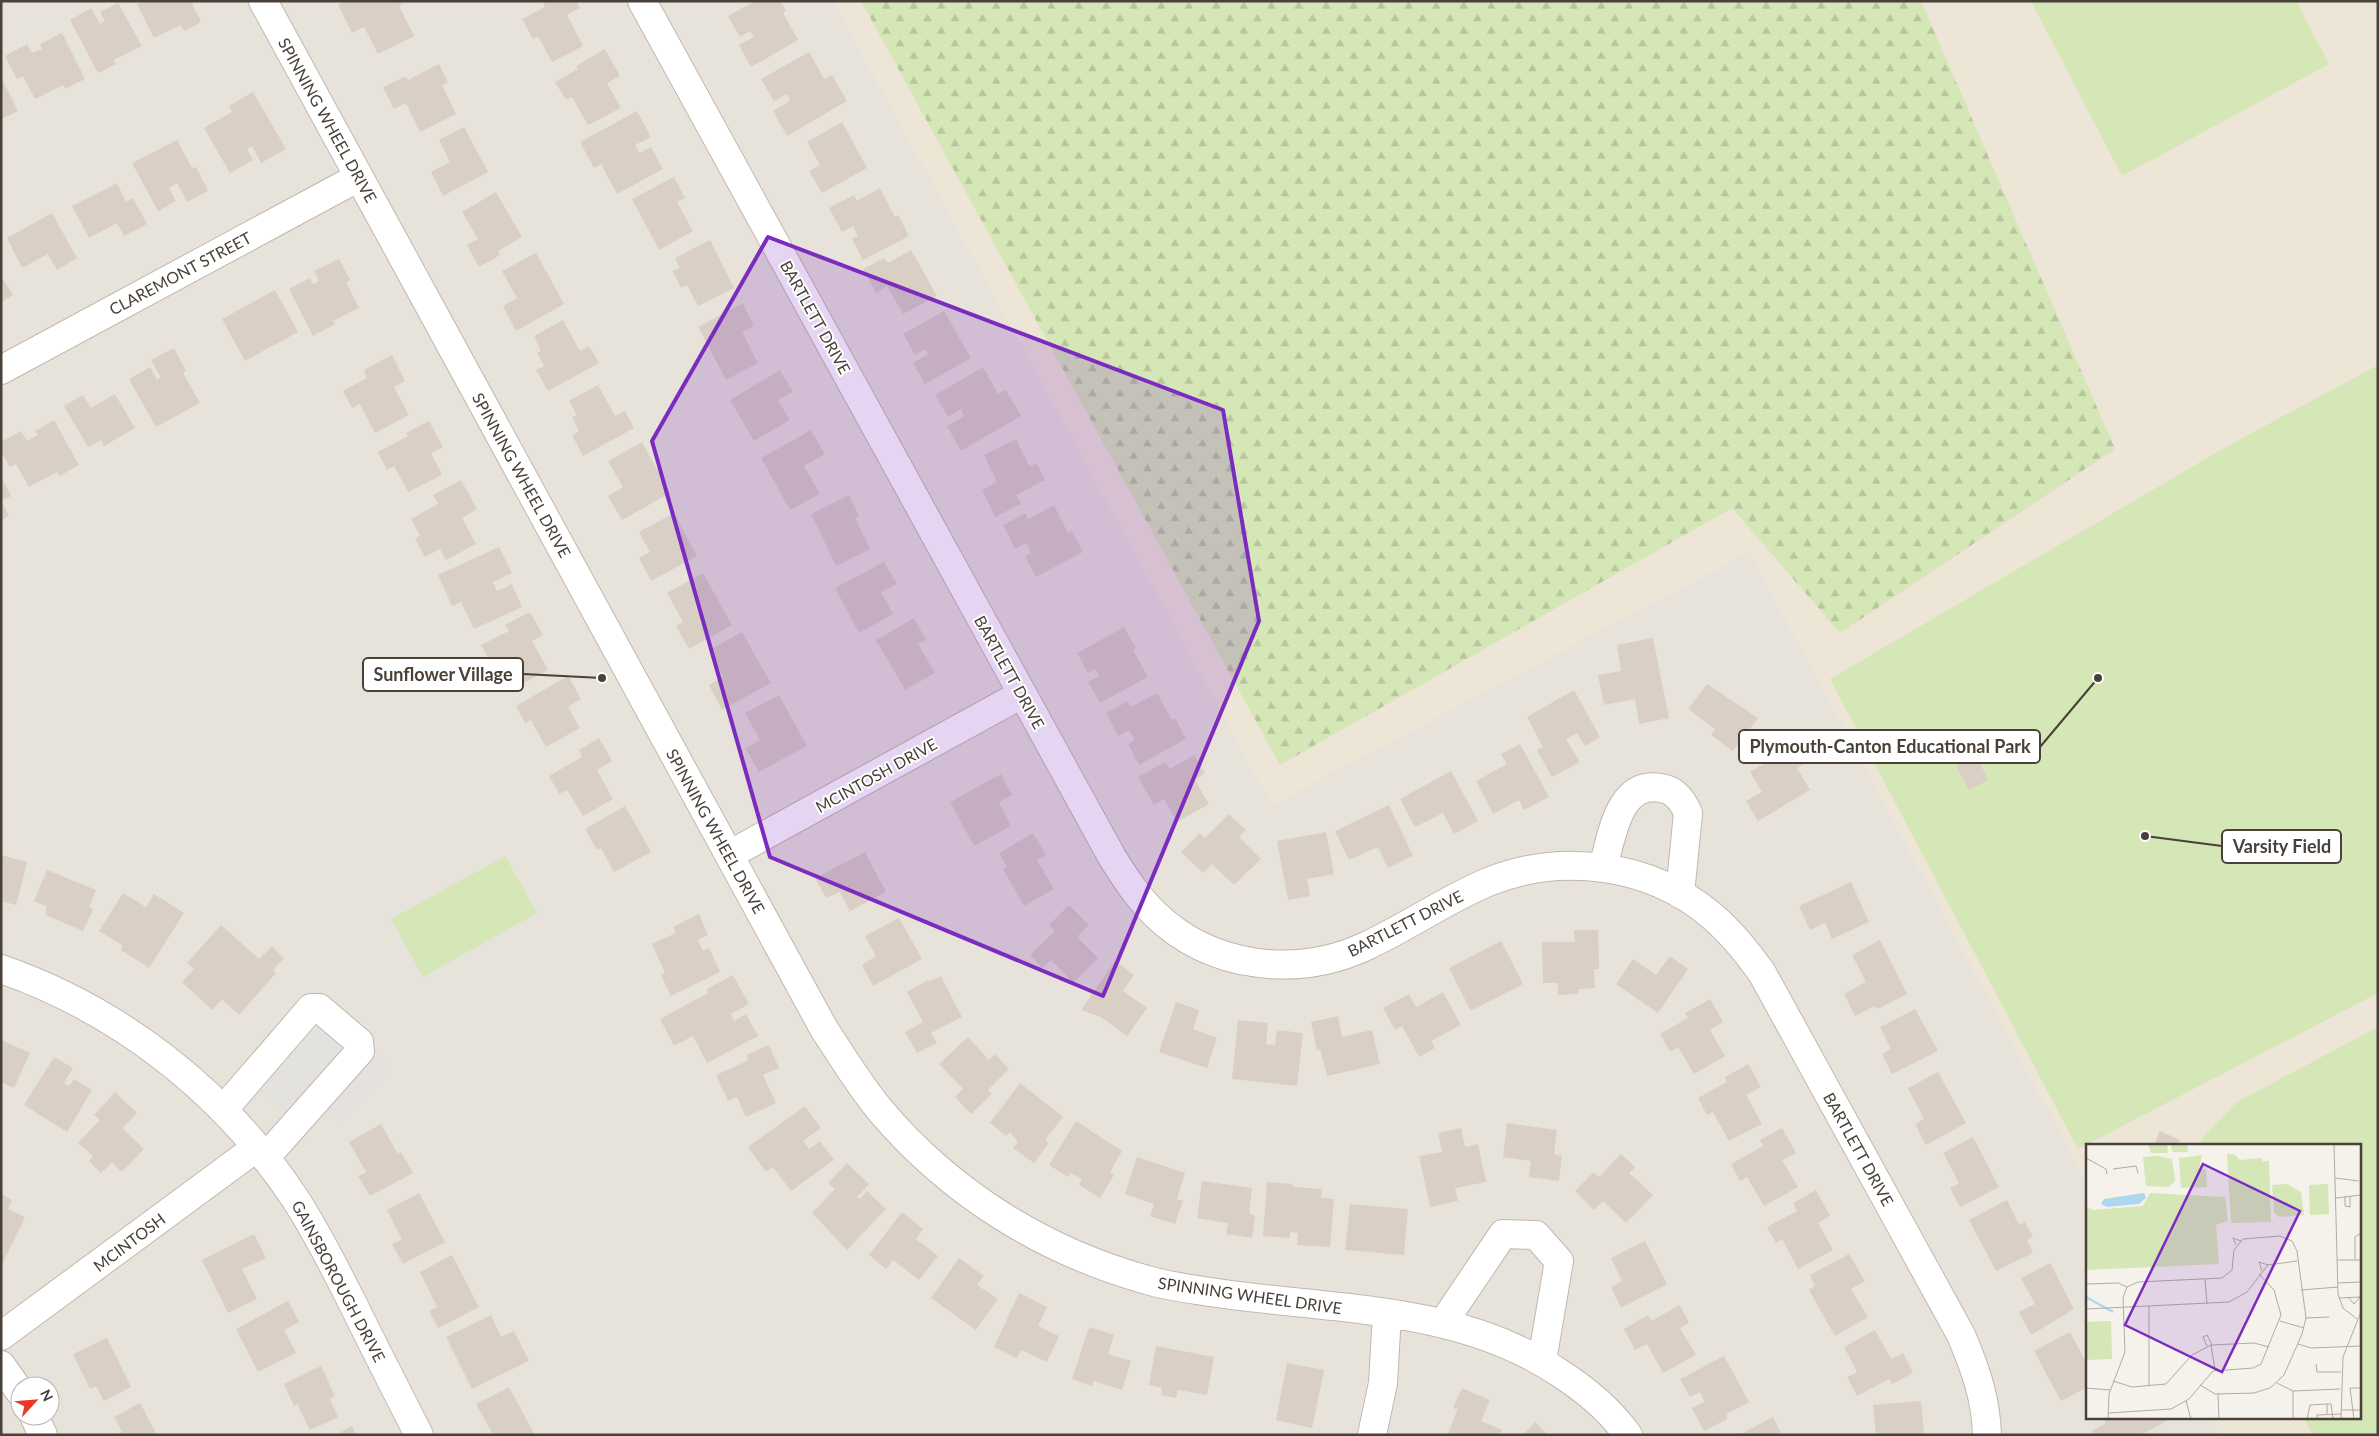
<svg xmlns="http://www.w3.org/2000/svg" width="2379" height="1436" viewBox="0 0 2379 1436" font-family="Lato,sans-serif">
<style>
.residential{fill:#e8e3da;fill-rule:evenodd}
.education{fill:#ede5d6}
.green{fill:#d5e6b7}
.forest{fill:url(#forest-firs)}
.parking{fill:#e4e2df}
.building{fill:#d9cfc4}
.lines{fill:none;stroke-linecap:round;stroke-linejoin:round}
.minor-casing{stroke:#c0b8ae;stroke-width:30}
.minor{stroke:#fff;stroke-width:28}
.marked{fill:#7b2cbf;fill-opacity:0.2;stroke:#7b2cbf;stroke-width:4;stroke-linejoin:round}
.labels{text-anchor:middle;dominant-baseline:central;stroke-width:4;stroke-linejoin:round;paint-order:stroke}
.street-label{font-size:16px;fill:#494139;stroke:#fff}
.inset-river{fill:none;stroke:#acd8ed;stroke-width:2.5}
.inset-road{fill:none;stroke:#b0aba4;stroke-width:1}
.view{fill:#7b2cbf;fill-opacity:0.15;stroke:#7b2cbf;stroke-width:2.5}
.inset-edge{fill:none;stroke:#494139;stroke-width:2.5}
.leader{fill:none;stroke:#494139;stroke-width:2}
.callout-dot{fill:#494139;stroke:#fff;stroke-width:2}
.callout{fill:#fff;stroke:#494139;stroke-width:2}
.callout-label{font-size:18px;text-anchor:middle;font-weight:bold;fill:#494139}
</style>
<defs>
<pattern id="forest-firs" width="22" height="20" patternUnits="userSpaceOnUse" patternTransform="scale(1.25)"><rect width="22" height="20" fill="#d5e6b7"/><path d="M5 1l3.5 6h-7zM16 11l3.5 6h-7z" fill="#b8c69e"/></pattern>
</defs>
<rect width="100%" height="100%" fill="#f5f1eb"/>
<!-- residential -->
<path class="residential" d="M1,1h833l438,803 478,-253 338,633v233h124l9,18h-2220zM20,1386h30v30h-30z"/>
<!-- education -->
<path class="education" d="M834,1h1544v1434h-157l-9,-18h148v-272h-272v39l-338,-633 -478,254z"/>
<!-- green -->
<path class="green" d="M2031,1h265l33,63 -207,112z
M2378,365v628l-300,156 -248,-470 396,-232z
M505,856l32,57 -114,64 -32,-58z
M2378,1027v408h-65l-10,-18h57v-272h-160l4,-9 33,-34z"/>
<!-- forest -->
<path class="forest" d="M861,1h1060l194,448 -275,184 -108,-125 -452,257z"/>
<!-- parking -->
<path class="parking" d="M318,997l74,68 -52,59 -14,-13 -21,24 -66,-64z"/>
<!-- building -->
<path class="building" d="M142,1h49l10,21 -16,9 -5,-6 -26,13 -17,-34z
M345,1h62l-8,5 15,30 -36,18 -14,-27 -12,6 -14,-29z
M545,1h31l4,7 -13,7 16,31 -31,16 -14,-26 -5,3 -11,-20 23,-12 -2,-5z
M755,1h25l6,10 -3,2 15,27 -47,27 -12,-22 15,-8 -4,-6 -10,6 -12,-21z
M118,3l24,43 -28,14 2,4 -18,9 -28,-53 21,-12 9,16 5,-3 -5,-9z
M62,33l23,46 -20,10 -2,-4 -28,14 -12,-23 -6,3 -12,-23 22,-12 5,9 10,-4 -2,-5z
M605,49l15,27 -13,7 14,25 -33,17 -16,-28 -6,3 -11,-18 23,-13 -2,-3z
M809,52l15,27 8,-4 15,26 -60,35 -14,-25 17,-10 -3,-7 -13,7 -13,-22z
M439,64l9,19 -6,2 14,29 -36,18 -14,-29 -12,6 -11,-22 23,-11 2,4z
M1,77l17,34 -17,8z
M253,92l33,57 -25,14 -9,-17 -5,3 6,11 -23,13 -26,-45 28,-16 -3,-6z
M637,111l14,26 -16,8 4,8 12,-6 12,22 -46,25 -16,-30 -7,4 -14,-26z
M842,122l25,46 -45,25 -13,-22 11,-6 -13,-23z
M464,127l24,45 -45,24 -12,-24 19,-10 -11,-22z
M177,140l15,28 4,-1 12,24 -21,11 -10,-19 -8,5 7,13 -18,10 -26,-48z
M674,177l11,21 -8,4 16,29 -34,19 -27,-51z
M117,183l9,19 7,-4 14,26 -23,12 -7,-13 -28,15 -17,-32z
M880,188l15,29 3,-2 11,21 -46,24 -11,-21 6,-3 -5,-10 -11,6 -13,-24 25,-13 3,6z
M496,192l26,45 -24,14 2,4 -21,12 -12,-22 11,-6 -16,-27z
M52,213l25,45 -20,12 -9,-16 -26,14 -15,-30z
M710,240l24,48 -36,18 -11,-21 -6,3 -8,-17 7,-3 -5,-10z
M911,250l26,46 -34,18 -16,-28 -11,7 -13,-24 21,-11 4,5z
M536,253l28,51 -48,27 -13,-25 14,-8 -15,-27z
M339,259l11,21 -4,2 13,26 -26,13 2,3 -22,12 -24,-47 21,-11 3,6 6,-3 -5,-10z
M1,276l12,19 -12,7z
M275,290l23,42 -53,29 -23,-42z
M743,303l11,23 -12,6 16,31 -32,17 -28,-53z
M944,311l27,47 -46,26 -12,-21 15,-9 -3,-5 -10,6 -12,-21z
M563,320l17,31 9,-5 10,17 -51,28 -12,-21 8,-4 -7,-13 4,-2 -7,-15z
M174,348l12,23 -3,2 17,30 -44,24 -27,-48 21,-12 7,13 4,-2 -10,-18z
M392,355l13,26 -11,6 15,28 -34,18 -15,-29 -8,4 -9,-17 24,-13 -3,-8z
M983,367l15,27 8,-4 15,26 -60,35 -14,-25 17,-10 -3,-7 -13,8 -13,-22z
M780,370l13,22 -15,8 12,20 -36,21 -24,-41z
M598,385l17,31 10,-5 9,17 -51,28 -11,-21 7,-4 -7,-14 5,-2 -8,-14z
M115,394l20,34 -31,18 -3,-6 -13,7 -24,-41 19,-11 8,13z
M54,420l25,45 -19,11 -3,-4 -28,15 -13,-23 -6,3 -9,-15v-10l20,-11 6,10 11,-6 -3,-4z
M429,421l14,26 -12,6 11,22 -34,17 -14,-26 -7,4 -9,-18 30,-16 -2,-3z
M811,430l14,24 -21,12 16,28 -30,16 -29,-52z
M1016,439l14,28 7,-4 8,17 -29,15 5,9 -26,13 -13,-27 15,-8 -13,-27z
M642,442l28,51 -48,27 -14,-24 15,-9 -15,-26z
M1,477l10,19 -10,5 8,15 -8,4z
M461,480l16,29 -15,9 14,26 -30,16 -6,-11 -15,8 -10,-19 5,-2 -9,-17 27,-15 -5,-9z
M849,495l10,21 -4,2 15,31 -34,17 -25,-52z
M1054,505l14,28 4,-2 11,21 -47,25 -11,-21 6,-3 -5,-10 -11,6 -12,-24 23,-12 2,6z
M674,513l23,43 -46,25 -12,-23 11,-6 -11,-20z
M499,547l13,26 -19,9 4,9 15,-7 10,23 -48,22 -13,-27 -9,4 -14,-31z
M884,562l13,22 -16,8 12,22 -34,19 -24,-45z
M703,573l29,52 -43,24 -13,-23 7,-4 -16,-29z
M530,612l13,23 -11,6 16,29 -34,18 -16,-31 -8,5 -9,-17 28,-14 -4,-6z
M914,618l12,22 -8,4 17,29 -30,17 -29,-50z
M1124,627l12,21 -3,2 15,27 -48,26 -12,-21 11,-6 -4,-7 -7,4 -11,-20z
M742,632l29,51 -49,27 -13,-25 14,-8 -14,-27z
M1653,638l16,80 -30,6 -4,-25 -31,6 -6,-30 23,-4 -4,-26z
M568,676l13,23 -13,8 12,21 -34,19 -15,-27 -6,3 -9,-17z
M1707,684l51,34 -25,33 -22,-16 4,-6 -27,-20z
M1574,690l26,47 -15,9 -8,-13 -11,6 14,23 -28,15 -15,-27 6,-3 -16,-30z
M1157,693l15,27 3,-2 11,21 -47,26 -11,-21 7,-4 -6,-10 -11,6 -12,-23 22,-12 3,6z
M779,695l28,51 -48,26 -14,-24 15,-8 -15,-27z
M599,738l13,23 -15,9 16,29 -30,17 -16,-26 -8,4 -10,-18 33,-19 -3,-7z
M1799,743l10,18 -12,7 13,22 -52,31 -12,-20 16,-9 -12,-20z
M1520,744l29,53 -25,13 -5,-10 -26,14 -17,-33 31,-17 -6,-10z
M1194,755l11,18 -10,7 14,24 -32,18 -13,-23 -10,6 -16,-28 27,-15 5,7z
M1976,755l12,25 -19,10 -13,-24z
M1451,771l27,50 -24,13 -11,-21 -28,14 -15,-28z
M1001,774l11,21 -13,7 12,24 -37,20 -24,-44z
M1389,805l24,51 -25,12 -10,-21 -29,13 -14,-29z
M625,806l26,46 -37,20 -13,-24 -4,2 -12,-21z
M1229,814l17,16 -7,7 22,22 -27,26 -22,-21 -9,9 -22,-21 19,-19 5,5z
M1326,832l8,42 -27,5 3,17 -22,4 -11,-59z
M1033,833l13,22 -9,5 17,29 -30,17 -21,-37 4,-2 -8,-14z
M865,852l21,40 -36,19 -10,-19 -14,6 -11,-20z
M1,855l26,7 -11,43 -15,-4z
M47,870l49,20 -7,17 4,2 -10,22 -37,-16v-9l-12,-5z
M1851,882l18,40 -37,17 -7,-16 -15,7 -11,-24z
M123,893l23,14 8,-13 30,19 -35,55 -28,-18 1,-5 -23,-14z
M1069,905l20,20 -12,12 21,21 -25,25 -22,-23 -9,8 -12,-13 25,-24 -6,-6z
M699,914l9,21 -10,5 5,11 6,-3 11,24 -49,24 -10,-21 4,-2 -13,-29 24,-11 -3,-6z
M899,918l23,41 -49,27 -11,-21 14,-9 -11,-20z
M221,925l38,34 13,-13 12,12 -11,12 3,3 -37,42 -17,-16 -10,11 -30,-28 12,-13 -7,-6z
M1574,930h24l1,39h-5l1,19 -16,1 -1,5 -20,1v-12h-15l-1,-41h33z
M1880,940l27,54 -29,15 -3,-3 -20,10 -11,-22 22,-12 -14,-27z
M1501,941l22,43 -52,27 -22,-43z
M1670,956l18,13 -30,44 -42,-29 17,-25 23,16z
M1115,961l19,14 -11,16 24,17 -20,28 -26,-19 -20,-7z
M733,975l16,29 -18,10 3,7 12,-7 12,22 -51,27 -14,-27 -19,10 -14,-27 48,-26 -1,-4z
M941,976l21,41 -31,16 6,10 -20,10 -12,-21 18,-10 -16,-30 21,-12 1,2z
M1443,992l18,33 -30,16 4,7 -16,9 -17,-31 -7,4 -12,-22 26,-14 7,13z
M1710,999l13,23 -13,8 15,26 -31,18 -16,-27 -8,5 -10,-18 28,-16 -3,-5z
M1176,1002l23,8 -6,19 24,9 -10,30 -48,-16z
M1915,1009l23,42 -46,23 -10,-20 9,-5 -11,-22z
M1338,1016l4,21 30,-7 8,34 -53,12 -7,-27 -3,2 -6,-29z
M1238,1020l30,3 -2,21 9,1 2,-15 26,3 -6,53 -65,-7z
M968,1037l21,23 6,-6 14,15 -21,21 4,4 -21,20 -16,-17 8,-8 -24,-25z
M1,1040l29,13 -16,35 -13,-6z
M769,1045l10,23 -16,7 13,28 -30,14 -9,-20 -9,4 -12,-26 33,-15 -3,-5z
M54,1057l19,11 -9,15 5,3 5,-7 18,11 -25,42 -43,-27z
M1748,1064l13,23 -15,8 16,29 -33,17 -16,-29 -6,3 -9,-17 29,-16 -2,-5z
M1938,1072l28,51 -40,22 -11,-21 9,-5 -16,-31z
M1020,1083l43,34 -18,23 4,3 -15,20 -21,-15 5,-6 -8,-10 -4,4 -16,-13z
M115,1092l22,21 -15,15 22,21 -22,23 -10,-10 -11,11 -12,-12 4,-5 -15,-13 22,-23 -6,-5z
M805,1106l16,22 -18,13 6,8 11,-8 14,19 -43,31 -18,-24 -7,5 -18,-25z
M1076,1121l46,30 -12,21 4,3 -14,23 -21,-13 3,-6 -11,-6 -3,4 -19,-12z
M1507,1123l50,7 -3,24 8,2 -3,25 -30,-4 2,-16 -28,-4z
M381,1124l17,30 3,-2 12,21 -43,23 -12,-20 8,-4 -17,-30z
M1461,1128l4,19 13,-3 8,38 -31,6 3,13 -28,6 -11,-51 23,-4 -4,-19z
M1782,1128l14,25 -14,7 16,27 -34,19 -17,-29 -7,4 -9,-17 32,-18 -3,-6z
M2160,1131l20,9 -2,5h-24z
M1973,1137l26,50 -39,20 -10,-19 9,-5 -16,-30z
M1621,1154l14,13 -6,6 24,22 -27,28 -23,-22 -9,9 -19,-19 19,-19 5,5z
M1137,1157l48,16 -8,26 6,2 -8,23 -25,-8 4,-12 -29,-10z
M847,1163l22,21 -12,13 3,2 7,-8 19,18 -39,41 -35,-37 23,-24 -7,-6z
M1202,1181l50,7 -3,25 6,3 -3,22 -26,-4 2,-11 -31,-5z
M1267,1182l25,2 1,3 29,2 -1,9 13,1 -4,48 -33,-2 1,-12 -8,-1v6l-27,-2z
M1816,1190l14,26 -12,7 15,27 -35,19 -16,-30 -6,4 -9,-16 30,-16 -4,-8z
M419,1193l26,49 -42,22 -11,-20 10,-5 -15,-29z
M1,1194l11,6 -4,9 17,8 -24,50z
M2007,1200l12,25 6,-3 8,15 -6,3 6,13 -37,18 -27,-51z
M1350,1204l58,5 -4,46 -59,-5z
M902,1212l21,17 -7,10 22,17 -19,24 -26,-20 -7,9 -17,-14z
M254,1234l12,24 -24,11 15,30 -29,14 -26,-53z
M1645,1241l22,43 -46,24 -10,-21 11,-6 -11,-23z
M1849,1254l16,27 -14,8 17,28 -33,19 -26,-46 6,-4 -5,-11z
M452,1255l27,52 -41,21 -9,-17 8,-4 -17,-35z
M959,1258l25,18 -7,9 21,14 -22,31 -45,-32z
M2050,1263l24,46 -43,26 -12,-23 16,-8 -14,-26z
M1019,1293l28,14 -9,19 21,10 -12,26 -26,-12 -4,8 -23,-11z
M288,1301l11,21 -15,8 12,23 -38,19 -22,-43z
M1680,1305l9,18 -9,5 16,27 -33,18 -16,-29 -12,6 -11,-21 24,-14 3,6z
M491,1315l10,22 13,-6 15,30 -57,28 -26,-52z
M1089,1327l25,8 -6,19 23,7 -9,29 -28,-9 -2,5 -20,-7z
M1875,1330l16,29 12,-6 10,20 -21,11 -3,-5 -32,17 -10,-19 10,-5 -13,-25z
M2070,1332l18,34v21l-27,14 -27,-50z
M107,1338l24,49 -27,14 -8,-15 -6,3 -17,-35z
M1156,1346l58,11 -7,38 -29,-5 -2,8 -15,-3 1,-7 -13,-3z
M1724,1356l25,46 -22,12v5l-23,12 -12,-23 13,-6 -5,-10 -10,5 -10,-18z
M1287,1363l37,7 -12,58 -36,-8z
M321,1366l14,30 -5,3 8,18 -28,13 -13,-26 -3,2 -10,-22z
M509,1387l26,48h-42l-17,-31z
M1462,1388l28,12 -9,21 21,9 -2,5h-53l11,-26 -5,-1z
M1921,1401l3,34h-48l-3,-30z
M140,1403l17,32h-41l6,-3 -8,-15z
M1773,1417l9,18h-43z
M2103,1417h66l1,2 -29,16h-47l-2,-4 14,-8z
M1535,1422l13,13h-25z
M352,1426l4,9h-20z"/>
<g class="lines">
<!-- minor casing -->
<g class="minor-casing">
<path id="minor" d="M263,1l561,1028c18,27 35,56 56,81 70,83 163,141 267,170 23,7 46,9 70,13 115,17 240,12 341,79 27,17 51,37 70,63
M642,1l470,856c13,21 26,41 44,58 55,53 140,63 208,32 42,-19 81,-47 124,-65 74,-30 163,-18 224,34 20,17 35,36 50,57l199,362c14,33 25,63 26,100
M1,370l358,-193
M729,855l293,-161
M1603,867c9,-30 15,-87 58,-79 14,2 22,13 27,25l-8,81
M1,969c120,42 223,123 293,228 22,33 39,68 57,103 22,45 45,90 68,135
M223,1110l88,-102h8l40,34 1,9 -95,107
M1443,1323l60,-89 33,1 23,26 -17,100
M1,1336l256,-189
M1,1365l19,27
M34,1416l9,19
M1372,1435l11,-52 4,-69"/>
</g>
<!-- minor -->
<use href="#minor" class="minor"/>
</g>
<!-- marked area -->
<path class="marked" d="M768,237l455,173 36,211 -156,375 -333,-139 -118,-416z"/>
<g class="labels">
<!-- street labels -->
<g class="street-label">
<text transform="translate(328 120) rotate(61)">SPINNING WHEEL DRIVE</text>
<text transform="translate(180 273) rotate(-28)">CLAREMONT STREET</text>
<text transform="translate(816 317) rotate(61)">BARTLETT DRIVE</text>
<text transform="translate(522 475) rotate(61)">SPINNING WHEEL DRIVE</text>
<text transform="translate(1010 672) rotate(61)">BARTLETT DRIVE</text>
<text transform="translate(876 775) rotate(-29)">MCINTOSH DRIVE</text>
<text transform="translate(716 831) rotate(61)">SPINNING WHEEL DRIVE</text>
<text transform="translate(1405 923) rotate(-27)">BARTLETT DRIVE</text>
<text transform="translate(1859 1149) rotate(61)">BARTLETT DRIVE</text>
<text transform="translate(129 1242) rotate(-37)">MCINTOSH</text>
<text transform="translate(339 1281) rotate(62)">GAINSBOROUGH DRIVE</text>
<text transform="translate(1250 1295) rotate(8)">SPINNING WHEEL DRIVE</text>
</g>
</g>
<!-- overview -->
<g transform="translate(2086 1144)">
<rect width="275" height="275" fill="#f5f1eb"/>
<path d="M62,0h19l1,9h-17zM84,0h17l1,8h-15zM141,10h7l6,6 22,-2v3h7l2,61 -40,1zM116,11l-3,14h7l1,18 -26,1 -2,-30zM71,12l15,3 3,22 -6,6 -23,-1 -3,-29zM201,40l14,8 3,23 -25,2 -5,-4 -2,-28zM242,40l1,30 -19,1 -1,-30z" fill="#d5e6b7"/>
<path d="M64,49l75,4 3,24 -12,4 3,39 -133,6v-64l7,4 50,-4zM25,177l1,38 -26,1v-38z" fill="#d5e6b7"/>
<path d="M58,49l2,5 -7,6 -32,3 -6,-3 3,-5z" fill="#acd8ed"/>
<path class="inset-river" d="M0,153l27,15"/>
<path class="inset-road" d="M248,0l4,150 5,14 14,11M0,14l20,11 1,5M27,25l23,-3 2,7M249,34l24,3M259,52v10l5,1v-11M250,54l25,-3M150,101l-3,-7 8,3M269,115v-22l6,-4M251,116h24M176,127l-3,-9 9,3M119,135l2,25M252,139l22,-1M0,140l32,-1 9,4 11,-5 84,-4 10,-8 2,-20 9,-11 37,-3 12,5 5,10 9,67 -4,16 -18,41 -14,13 -16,5 -39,1 -15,-9M215,146l37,-3M262,153l6,7 6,-7M253,154l22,-1M63,162v80M0,165l143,-7 18,-10 21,-27 29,-4M220,174l23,-1M194,177l24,7M212,200l13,4 50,-2M125,201l4,25M121,202l-4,-9 4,-2 5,10M230,220l1,8h24M27,237l19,6 34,-3 26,-29 19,-10 43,-2 15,4M191,239l16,8 47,-2M0,244l24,2M207,247v28M132,250l1,25M100,257l5,18M256,266h19M22,269l63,-4 18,-10 24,-28 40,-3 8,-4 20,-49 -7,-25 -15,-16M241,270v-10h4l2,15M22,275l1,-25 16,-42 -2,-54 4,-11M221,275l3,-14 17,-1M231,275v-4l24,-1M255,275l2,-62 18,-45M268,275l-4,-31h11"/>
<path class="view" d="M117,20l97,47 -78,161 -97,-47z"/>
<rect width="275" height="275" class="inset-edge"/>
</g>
<!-- callouts -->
<path class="leader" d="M602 678L523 674M2098 678L2040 747M2145 836L2222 846"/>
<g class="callout-dot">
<circle cx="602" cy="678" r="5"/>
<circle cx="2098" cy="678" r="5"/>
<circle cx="2145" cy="836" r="5"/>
</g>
<g class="callout">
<rect x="363" y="658" width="160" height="33" rx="5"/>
<rect x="1739" y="730" width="301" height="33" rx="5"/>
<rect x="2222" y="830" width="119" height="33" rx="5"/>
</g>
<g class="callout-label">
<text x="443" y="681">Sunflower Village</text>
<text x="1890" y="753">Plymouth-Canton Educational Park</text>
<text x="2282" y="853">Varsity Field</text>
</g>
<!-- border -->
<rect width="2379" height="1436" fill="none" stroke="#494139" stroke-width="5"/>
<!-- north arrow -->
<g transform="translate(35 1401) rotate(64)"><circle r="24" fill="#ffffff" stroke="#b6b3b0"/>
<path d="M0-4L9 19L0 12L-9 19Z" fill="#ef3529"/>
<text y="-8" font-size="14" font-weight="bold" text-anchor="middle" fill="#494139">N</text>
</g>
</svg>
